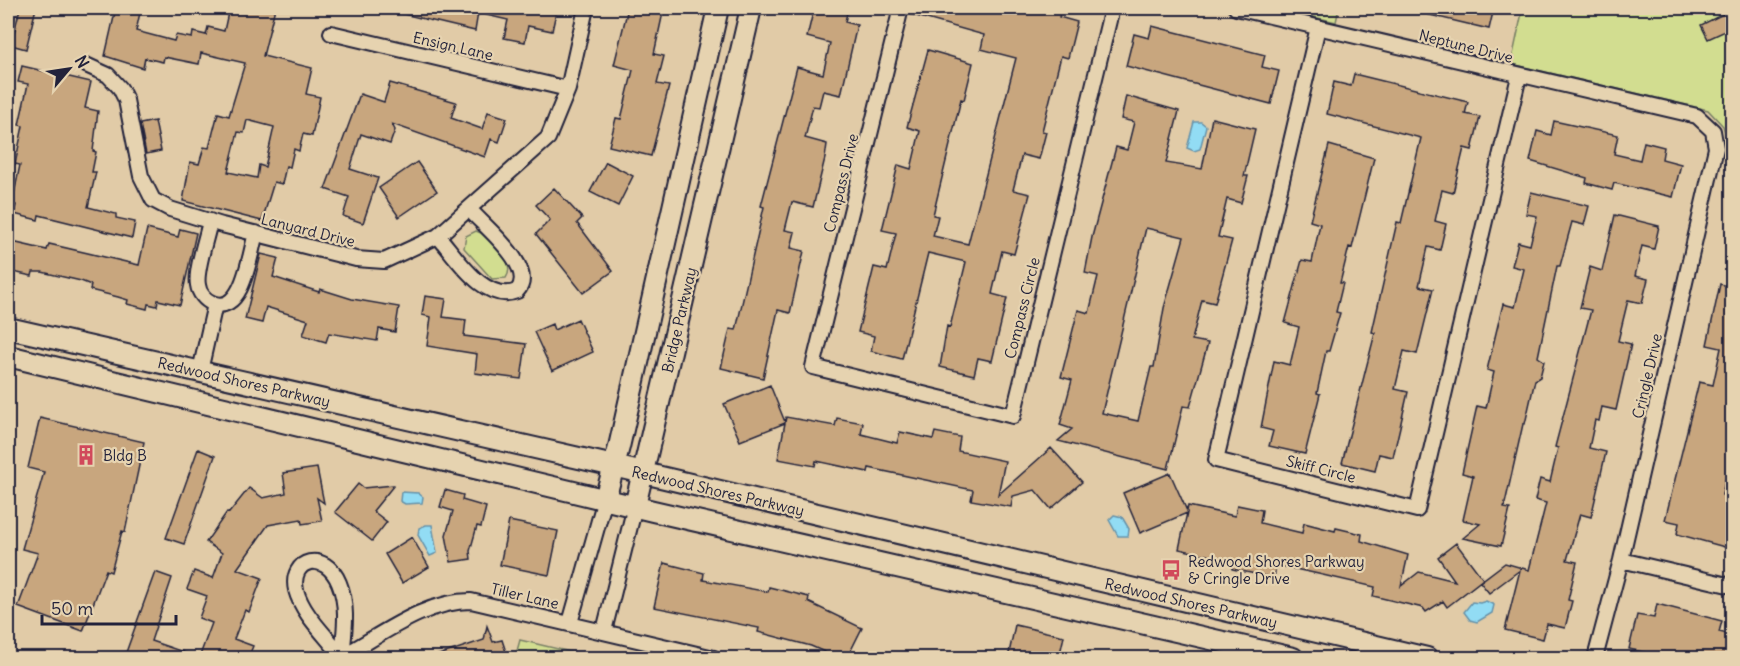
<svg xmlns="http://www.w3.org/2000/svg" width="1740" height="666" viewBox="0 0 1740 666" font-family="Delius,sans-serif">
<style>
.green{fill:#d2dd90;stroke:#7a8066;stroke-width:1.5}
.water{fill:#92dcf4;stroke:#6592aa;stroke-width:1.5}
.building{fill:#c8a67e;stroke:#22223b;stroke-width:1.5;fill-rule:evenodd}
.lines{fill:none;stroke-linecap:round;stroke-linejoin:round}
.street-casing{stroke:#22223b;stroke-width:18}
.secondary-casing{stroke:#22223b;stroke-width:24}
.street{stroke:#e6d3b0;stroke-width:14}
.secondary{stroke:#e6d3b0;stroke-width:20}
.labels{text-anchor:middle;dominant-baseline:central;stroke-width:4.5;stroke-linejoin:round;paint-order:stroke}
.street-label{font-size:15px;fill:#22223b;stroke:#e6d3b0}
.poi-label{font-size:15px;fill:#22223b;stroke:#e6d3b0;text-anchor:start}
</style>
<rect width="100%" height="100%" fill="#e1cba7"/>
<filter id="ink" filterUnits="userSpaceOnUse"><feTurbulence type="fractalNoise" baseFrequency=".0167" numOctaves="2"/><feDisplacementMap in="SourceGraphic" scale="12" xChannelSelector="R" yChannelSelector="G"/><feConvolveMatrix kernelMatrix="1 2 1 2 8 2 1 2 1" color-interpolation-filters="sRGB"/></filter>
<g filter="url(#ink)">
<!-- green -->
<path class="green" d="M1274,8h65l-3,14z
M1523,8h209v146l-9,-28 -15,-16 -197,-46z
M476,231l5,2c11,11 36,29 25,45l-14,1 -28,-31 2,-12z
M520,640l76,18h-81z"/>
<!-- water -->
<path class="water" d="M1194,122h7l5,4 -6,23 -6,2 -7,-3z
M401,492l17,1 5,4 -1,6 -17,1 -5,-3z
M1114,515l8,2 7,12 -1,7h-10l-9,-16z
M426,525h6l5,28 -7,3 -12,-21 1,-7z
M1486,601l8,4 -2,8 -15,9 -7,-2 -6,-8 8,-10 8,1z"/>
<!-- building -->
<path class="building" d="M20,8h16l-10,41 -15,-4z
M116,8h25l-5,23 38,10 2,-6 16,3 1,-6 13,3 2,-8 16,4 5,-23h46l-12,48 49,12 -6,26 14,3 -8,39 -9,-2 -4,17 -5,-2 -4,18 -4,-1 -4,18 -8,-2 -12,39 -79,-20 7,-39 9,2 5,-17 5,1 9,-35 11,3 16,-53 -44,-10 -2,11 -35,-7 -1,5 -18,-4 -2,10 -38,-12zM247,120l27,7 -9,40 -6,-2 -2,13 -29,-6 10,-40 6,1z
M400,8h157l-5,23 -24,-5 -3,16 -21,-4 4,-18 -30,-7 -3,18 -76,-18z
M628,8h36l-10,46 10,2 -7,28 12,2 -18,70 -42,-10 7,-28 5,1 12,-49 -19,-5z
M814,8h34l-3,14 12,3 -16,70 -18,-4 -4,16 -6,-1 -8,32 22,6 -2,14 -12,49 -21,-5 -7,28 10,2 -4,16 13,3 -14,62 -12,-3 -15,68 -42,-10 9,-39 6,1 28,-123 -3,-1 36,-139 26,7 7,-31 -23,-6z
M910,8h151l-2,9 18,5 -9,36 -7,-2 -19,75 4,1 -7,27 -17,-4 -9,35 17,4 -16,60 -12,-3 -10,43 15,4 -15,63 -14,-3 -4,17 -34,-8 7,-41 3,1 16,-65 -38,-9 -26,106 -31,-8 3,-15 -16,-4 16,-65 13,3 9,-37 -14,-3 16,-65 13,4 9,-38 -13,-4 21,-77 45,13 -9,37 -3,-1 -28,116 5,1 -5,20 35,8 48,-186 -35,-9 3,-14 -75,-21z
M1421,8h73l-5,21 -68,-16z
M1725,13l7,15 -24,11 -7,-14z
M1152,26l113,29 -3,12 17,4 -8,33 -145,-38 8,-32 15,4z
M22,66l69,16 -6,26 13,3 -5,40 3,1 -4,20h4l-8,35 28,7v4l19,4 -3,16 -93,-23 -1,5 -24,-6 2,-9 -4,-1 8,-39 -5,-1 8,-38 -4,-1 9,-41 -10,-2z
M1354,74l114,28 -3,12 15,3 -8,33 -8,-2 -11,45 -11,-3 -7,31 11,3 -6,26 -12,-3 -9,39 14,3 -16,65 -13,-3 -9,38 13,3 -15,65 -14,-3 -4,17 -33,-8 33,-130 -3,-1 25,-110 4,1 20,-85 -94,-24 7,-32 17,4z
M390,83l66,19 -5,16 31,11 6,-17 19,6 -8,24 -8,-3 -6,18 -93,-33 3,6 -5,14 -29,-10 -11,35 28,9 -15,45 -20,-7 6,-19 -24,-8 35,-95 24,8z
M1126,96l53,15 -13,52 36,6 10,-51 43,11 -11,47h4l-7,27 -14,-4 -9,38 14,3 -17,63 -13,-3 -10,40 16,3 -18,64 -7,-1 -15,63 -110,-28 14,-12 -12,-4 12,-45 -11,-3 17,-67 11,3 9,-37 -13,-3 7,-36 24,-90 11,3 7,-28 -13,-3zM1146,228l38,9 -20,71 -10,59h-3l-13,54 -36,-8z
M155,121l6,30 -15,3 -6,-30z
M1554,121l64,14 -4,19 26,6 4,-18 20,5 -2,12 19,5 -8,33 -59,-14 -2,7 -26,-7 1,-5 -57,-17 7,-30 14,4z
M1329,145l45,13 -22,90 -3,-1 -9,36h3l-7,29 4,1 -11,38h-3l-9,42 3,1 -15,60 -36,-8 4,-15 -12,-3 13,-67 16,4 9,-38 -14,-4 17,-63 10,2 8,-38 -10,-3z
M417,162l20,29 -38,26 -20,-29z
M606,162l27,14 -15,30 -28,-14z
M554,188l28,30 -5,5 36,48 -30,22 -47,-59 14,-14 -14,-15z
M1531,192l58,14 -5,19 -12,-3 -12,44h-3l-19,91 6,4 -4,16 -5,3 -10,44h-2l-19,84 6,1 -9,37 -38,-8 17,-14 -17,-4 10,-44 -11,-3 15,-67 9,2 8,-36 -7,-2 16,-66 12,3 9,-38 -12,-3 6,-24 12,3 7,-29 -11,-2z
M1615,215l44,11 -5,23 -12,-3 -7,30 13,3 -6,24 -14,-3 -10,41 13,3 -15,66 -14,-3 -3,14 -4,-1 -6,28 17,4 -15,65 -11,-3 -13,46 10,2 -9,38 4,1 -7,27 -18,-4 -4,15 -38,-9 15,-60 -31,23 -9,-11 25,-19 24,7 17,-67 -11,-3 5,-21 10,3 8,-34 -3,-1 36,-137 -11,-2 10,-41 12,4z
M147,229l31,8 2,-8 16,4 -16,72 -22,-5 -1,6 -9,-2 -1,5 -20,-5 1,-4 -10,-3 -28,-7 1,-5 -10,-4 -39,-9h-9l-1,4 -19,-4 1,-5 -6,-1v-25l39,9 2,-6 90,21z
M261,254l17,4 -5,19 46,15 1,-3 32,10 47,8 -4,25 -16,-3 -2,12 -48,-8 -3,9 -23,-7 5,-15 -42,-13 -4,16 -17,-4z
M1720,284l12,3v162l-10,46 10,2v52l-55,-15 2,-11 -14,-3 34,-138 14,3 8,-37 -14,-3z
M425,296l21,3 -3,18 23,3 -2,16 62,8 -5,35 -46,-6 2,-19 -50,-8 4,-29 -9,-2z
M578,319l15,33 -41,19 -18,-39 18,-8 2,6z
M770,385l15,37 1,-5 49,9 2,-8 26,5 -2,11 36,9 3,-11 33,7 2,-7 25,5 -2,14 47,10 -7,34 53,-47 31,34 -31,27 -16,-19 -22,6 -2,11 -40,-7 2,-10 -104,-22 -1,4 -52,-11 -1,5 -37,-7 7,-36 -45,18 -16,-37z
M40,418l104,24 -19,90 -3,-1 -11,41 -5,-2 -23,61 -65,-24 20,-54 -16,-4 22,-77 -16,-4z
M198,449l17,7 -31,88 -18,-6z
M317,468l7,35 -7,-5 5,23 -20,3 -1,-5 -33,6 -31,44 25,9 -13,34 -4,-2 -11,29 19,7 -5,12h-49l13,-35 -13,-5 8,-22 -20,-7 7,-18 19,7 9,-25 -16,-11 21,-30 2,1 20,-25 14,10 23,-5 -3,-20z
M1170,473l17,38 1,-5 47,10 2,-11 25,5 -2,13 42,10 2,-10 31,8 1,-3 26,6 -1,7 47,14 -7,31 18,-14 36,9 -17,-24 18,-14 27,36 -36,28 -4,-6 -17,11 -3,-4 -50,-12 2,-9 -61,-14 -38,-8 -2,13 -42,-9 1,-8 -54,-12 8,-36 -47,20 -17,-40z
M358,484l5,4 31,-3 -21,26 14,11 -15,19 -37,-29z
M445,490l18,5 -1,5 24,7 -5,20 -4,-1 -7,25 1,8 -20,3 -5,-27 7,-24 -13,-4z
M509,521l49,10 -9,44 -49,-10z
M412,537l17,30 -27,16 -17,-29z
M664,563l40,10 -1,7 65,12 1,-5 40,10 -1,5 54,26 -15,30h-9l-27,-12 -53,-14 1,-4 -105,-21z
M155,572l17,6 -21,63 44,15v2h-71z
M1657,604l65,17 -3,11 13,3 -3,23h-58l-42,-9 8,-34 17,3z
M1015,625l49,11 -5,22h-51z
M487,626l6,16 9,-2 6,18h-71l-1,-2 48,-16z"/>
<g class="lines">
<!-- street casing -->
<g class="street-casing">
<path id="street" d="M901,8l-88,359 200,49 99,-408
M1236,8l461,108 16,15 3,17 -95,412 -26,98
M1318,27l-102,433 201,50 102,-434
M331,33l237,56
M86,65l22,10 12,13 6,12 15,76 12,24 17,9 52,16 134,34 28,2 54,-25 110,-98 20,-49 18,-81
M210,221c-3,16 -15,50 -12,64 1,8 7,15 14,18 31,13 38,-50 44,-70
M438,236c19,22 47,68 79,55 21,-22 -32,-64 -47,-81
M200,371l15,-67
M1621,560l111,26
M570,623l35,-124
M604,631l31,-125
M342,657c2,-24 7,-50 -3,-74 -14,-34 -50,-24 -43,7 7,26 32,47 47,68
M339,658c40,-21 84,-57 132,-57l243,57"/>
</g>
<!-- secondary casing -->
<g class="secondary-casing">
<path id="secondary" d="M8,328l606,138 813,192
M8,356l645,155 640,147
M605,499l14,-52 99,-439
M635,506l116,-498"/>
</g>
<!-- street -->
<use href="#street" class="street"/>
<!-- secondary -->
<use href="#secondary" class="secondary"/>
</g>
</g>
<!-- icons -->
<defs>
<g id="building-bare" transform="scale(1.62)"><path d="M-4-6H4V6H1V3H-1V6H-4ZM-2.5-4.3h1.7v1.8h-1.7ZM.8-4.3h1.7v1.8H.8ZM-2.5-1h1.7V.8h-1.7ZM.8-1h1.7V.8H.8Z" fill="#d1495b" stroke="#e6d3b0" stroke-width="2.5" paint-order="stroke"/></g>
<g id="bus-bare" transform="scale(1.62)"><path d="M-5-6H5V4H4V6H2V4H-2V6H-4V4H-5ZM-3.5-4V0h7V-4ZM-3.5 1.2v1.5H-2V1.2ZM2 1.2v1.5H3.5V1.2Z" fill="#d1495b" stroke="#e6d3b0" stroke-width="2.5" paint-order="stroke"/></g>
</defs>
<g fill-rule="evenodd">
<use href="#building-bare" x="86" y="455"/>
<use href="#bus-bare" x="1171" y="570"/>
</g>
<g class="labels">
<!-- street labels -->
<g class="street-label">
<text transform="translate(453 46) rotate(13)">Ensign Lane</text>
<text transform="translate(1466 46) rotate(14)">Neptune Drive</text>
<text transform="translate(841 183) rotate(-76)">Compass Drive</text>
<text transform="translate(308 230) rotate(14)">Lanyard Drive</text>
<text transform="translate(1022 308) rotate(-76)">Compass Circle</text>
<text transform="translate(679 320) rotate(-77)">Bridge Parkway</text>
<text transform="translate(1647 376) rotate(-77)">Cringle Drive</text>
<text transform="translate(244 382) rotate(13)">Redwood Shores Parkway</text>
<text transform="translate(1321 469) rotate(14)">Skiff Circle</text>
<text transform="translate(718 491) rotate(13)">Redwood Shores Parkway</text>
<text transform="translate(525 596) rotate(13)">Tiller Lane</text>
<text transform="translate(1191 603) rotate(13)">Redwood Shores Parkway</text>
</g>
<!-- poi labels -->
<g class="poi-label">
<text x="103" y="455">Bldg B</text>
<text x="1188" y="561">Redwood Shores Parkway<tspan x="1188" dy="17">&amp; Cringle Drive</tspan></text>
</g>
</g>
<!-- margin -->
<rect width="1740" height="666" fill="none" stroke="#e6d3b0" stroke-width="30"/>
<rect x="15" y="15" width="1710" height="636" fill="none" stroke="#22223b" stroke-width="2" filter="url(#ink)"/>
<!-- north arrow -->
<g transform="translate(69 69) rotate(61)" stroke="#e6d3b0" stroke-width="4.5" paint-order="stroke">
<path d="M0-4.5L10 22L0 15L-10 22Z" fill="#22223b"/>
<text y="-9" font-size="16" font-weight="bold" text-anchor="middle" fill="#22223b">N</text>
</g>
<!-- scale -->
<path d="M42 615v9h134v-9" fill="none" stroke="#22223b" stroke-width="3"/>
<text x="51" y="615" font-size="18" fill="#22223b" stroke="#e6d3b0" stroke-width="4.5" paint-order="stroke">50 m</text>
</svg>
